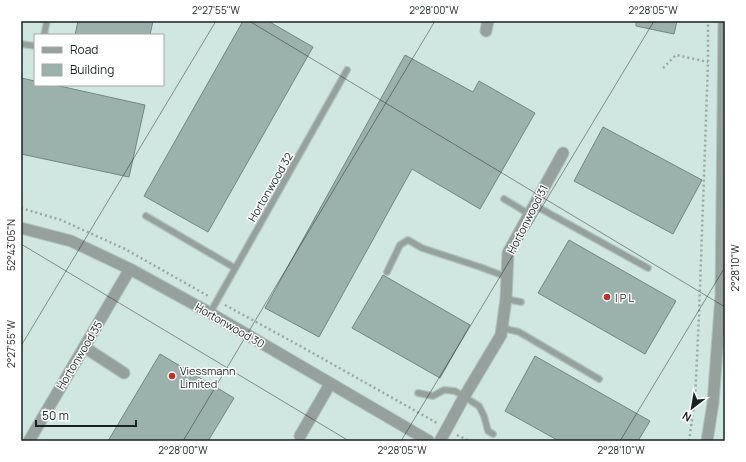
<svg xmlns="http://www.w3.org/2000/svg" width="746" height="462" viewBox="0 0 746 462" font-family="Manrope,sans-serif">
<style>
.building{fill:#9bb1ab;stroke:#728782}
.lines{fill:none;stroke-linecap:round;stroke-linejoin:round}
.lane-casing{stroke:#afc3bd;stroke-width:8}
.street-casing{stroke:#afc3bd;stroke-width:13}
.path{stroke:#96a8a3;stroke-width:2.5;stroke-dasharray:2 3;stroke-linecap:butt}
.lane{stroke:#96a09d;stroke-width:5.5}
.street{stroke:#96a09d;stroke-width:11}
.ticks{fill:none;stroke:#1a2220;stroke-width:1;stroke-opacity:0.45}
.poi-dot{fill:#bf312b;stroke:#fff;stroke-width:1.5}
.labels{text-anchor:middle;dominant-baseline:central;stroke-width:3;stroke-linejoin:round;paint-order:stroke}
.street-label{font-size:11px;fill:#1a2220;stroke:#fff}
.poi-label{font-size:11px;fill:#1a2220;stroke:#fff;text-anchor:start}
.neatline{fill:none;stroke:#1a2220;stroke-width:1.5}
.ticks-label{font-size:10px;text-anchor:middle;fill:#1a2220}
</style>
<rect width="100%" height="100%" fill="#d0e6e0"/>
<!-- building -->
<path class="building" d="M78,21h75l-3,14h-75z
M243,21h25l45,26 -105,185 -64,-36z
M636,21h41l-3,13 -38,-8z
M405,55l68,37 6,-11 56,32 -55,96 -68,-40 -93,168 -54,-29z
M21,78l14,3v4h20l90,20 -16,72 -108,-23z
M603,127l99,53 -29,54 -99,-53z
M569,240l107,61 -31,53 -107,-61z
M383,275l87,50 -30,53 -88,-50z
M160,354l74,44 -26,43h-100z
M535,356l115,65 -12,20h-79l-54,-30z"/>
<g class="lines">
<!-- lane casing -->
<g class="lane-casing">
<path id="lane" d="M44,35l3,-14
M21,44l14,2
M504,199l25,15
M534,205l114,63
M146,216l89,52
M387,272l13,-27 8,-5 14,8 58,19 27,10
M506,299l15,3
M210,313l137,-243
M502,328l17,4 80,47
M418,393l15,3 11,-6 11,1 24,15 5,10 4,15 5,3"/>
</g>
<!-- street casing -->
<g class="street-casing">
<path id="street" d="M486,31l2,-10
M21,228l50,13 59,28 80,44 219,128
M84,347l40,26
M300,436l30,-52
M29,441l101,-172
M440,441l24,-44 37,-62 5,-36 2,-46 55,-100
M707,441l6,-38 8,-107 3,-275"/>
</g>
<!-- path -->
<path class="path" d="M663,68l13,-13 32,7
M21,208l40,12 64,29 85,48
M225,305l77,42 135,76
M457,435l12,6
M689,441l6,-42 4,-83 9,-254v-41"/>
<!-- lane -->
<use href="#lane" class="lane"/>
<!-- street -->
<use href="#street" class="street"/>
</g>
<!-- ticks -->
<path class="ticks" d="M249,21l476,286M21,244l328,197M21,346l195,-325M183,441l252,-420M401,441l253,-420M620,441l105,-174"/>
<!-- markers -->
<g class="poi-dot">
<circle cx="607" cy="297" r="4"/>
<circle cx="172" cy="376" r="4"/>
</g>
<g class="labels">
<!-- street labels -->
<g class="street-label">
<text transform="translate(270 187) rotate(-60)">Hortonwood 32</text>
<text transform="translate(527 219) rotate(-63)">Hortonwood 31</text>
<text transform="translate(230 325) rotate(30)">Hortonwood 30</text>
<text transform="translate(79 355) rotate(-59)">Hortonwood 35</text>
</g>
<!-- poi labels -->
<g class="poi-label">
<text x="615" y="297">I P L</text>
<text x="180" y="370">Viessmann<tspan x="180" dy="13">Limited</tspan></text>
</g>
</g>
<!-- border -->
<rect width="746" height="462" fill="none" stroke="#ffffff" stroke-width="44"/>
<!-- legend -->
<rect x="34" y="34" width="130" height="52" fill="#ffffff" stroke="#a3a7a6"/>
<rect x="42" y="47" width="20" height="6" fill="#96a09d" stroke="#a3a7a6"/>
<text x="70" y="54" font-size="12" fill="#1a2220">Road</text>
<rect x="42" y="64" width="20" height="12" fill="#9bb1ab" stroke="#a3a7a6"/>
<text x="70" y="74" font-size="12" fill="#1a2220">Building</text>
<!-- north arrow -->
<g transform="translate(692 408) rotate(211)" stroke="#ffffff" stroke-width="3" paint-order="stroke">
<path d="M0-3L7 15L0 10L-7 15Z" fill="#1a2220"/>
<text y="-6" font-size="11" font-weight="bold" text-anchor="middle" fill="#1a2220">N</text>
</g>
<!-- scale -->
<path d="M36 420v6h100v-6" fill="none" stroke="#1a2220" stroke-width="2"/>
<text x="42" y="420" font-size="12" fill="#1a2220" stroke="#ffffff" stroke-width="3" paint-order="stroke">50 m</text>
<rect x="22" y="22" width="702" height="418" class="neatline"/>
<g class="ticks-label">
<text x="216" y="14">2°27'55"W</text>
<text x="434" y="14">2°28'00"W</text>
<text x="653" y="14">2°28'05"W</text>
<text transform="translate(11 245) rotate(-90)" y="4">52°43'05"N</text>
<text transform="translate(735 268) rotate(-90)" y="4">2°28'10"W</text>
<text transform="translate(11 344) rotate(-90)" y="4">2°27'55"W</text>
<text x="183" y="454">2°28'00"W</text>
<text x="402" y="454">2°28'05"W</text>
<text x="621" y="454">2°28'10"W</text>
</g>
</svg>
